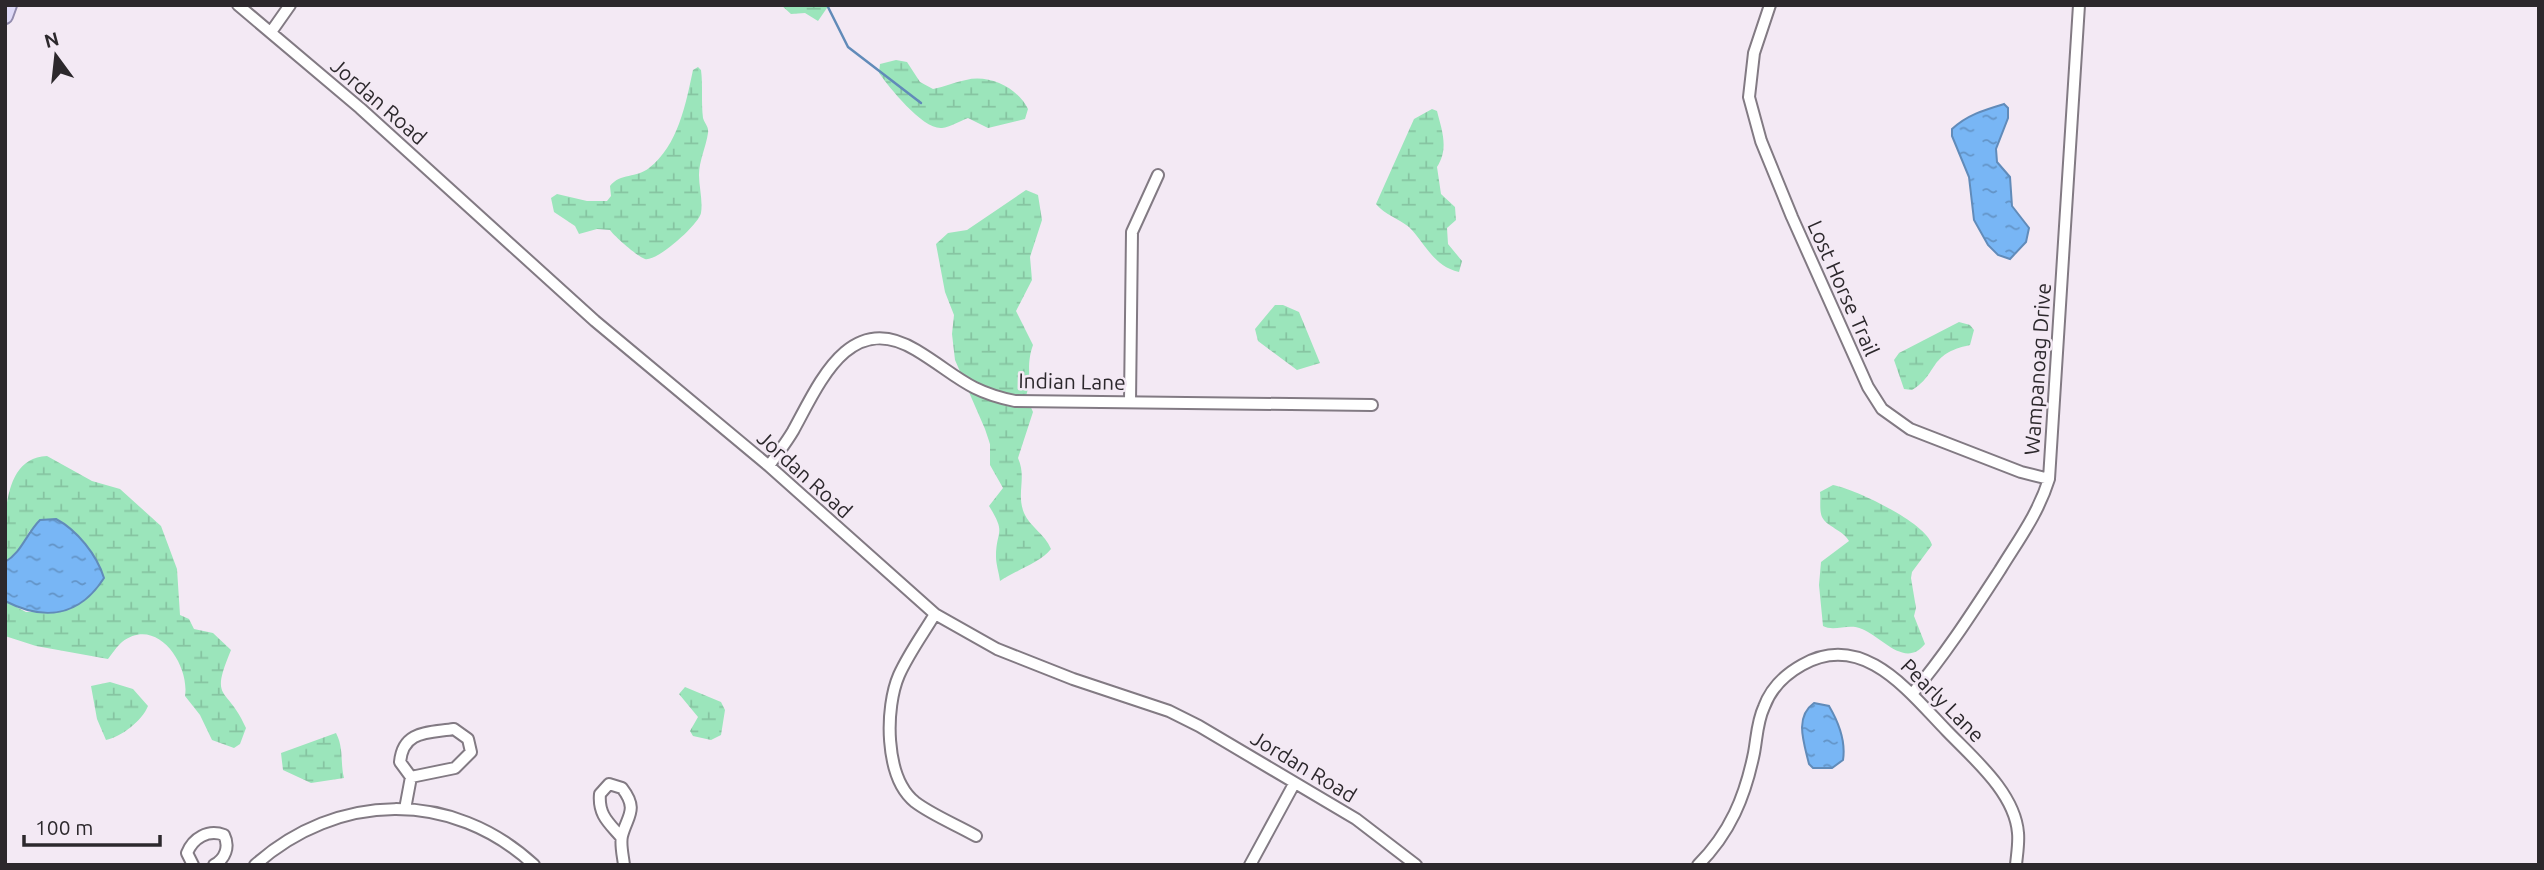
<svg xmlns="http://www.w3.org/2000/svg" width="2544" height="870" viewBox="0 0 2544 870" font-family="Ubuntu,sans-serif">
<style>
.wetland{fill:url(#wetland-marsh)}
.water{fill:url(#water-ripples);stroke:#618bb9;stroke-width:2}
.lines{fill:none;stroke-linecap:round;stroke-linejoin:round}
.stream{stroke:#618bb9;stroke-width:2.5}
.minor-casing{stroke:#827a83;stroke-width:14}
.major-casing{stroke:#938cae;stroke-width:18}
.minor{stroke:#fff;stroke-width:10}
.major{stroke:#dfdaf8;stroke-width:14}
.labels{text-anchor:middle;dominant-baseline:central;stroke-width:5;stroke-linejoin:round;paint-order:stroke}
.street-label{font-size:21px;fill:#2c282c;stroke:#f3e9f4}
</style>
<defs>
<pattern id="wetland-marsh" width="20" height="14" patternUnits="userSpaceOnUse" patternTransform="scale(1.75)"><rect width="20" height="14" fill="#9be5bb"/><path d="M1 5h8M5 5V1M11 12h8M15 12V8" fill="none" stroke="#86c4a1"/></pattern>
<pattern id="water-ripples" width="26" height="14" patternUnits="userSpaceOnUse" patternTransform="scale(1.75)"><rect width="26" height="14" fill="#78b6f5"/><path d="M2 4q2-2 4 0t4 0M15 11q2-2 4 0t4 0" fill="none" stroke="#6394c7"/></pattern>
</defs>
<rect width="100%" height="100%" fill="#f3e9f4"/>
<!-- wetland -->
<path class="wetland" d="M781,5h48l-11,16 -13,-8 -14,1z
M896,60l11,2 13,20 13,7c12,-2 21,-7 33,-9 23,-6 52,8 62,29l-3,10 -37,9 -20,-10c-8,3 -18,9 -26,10 -19,2 -53,-41 -63,-55l1,-9z
M698,67l3,3c2,15 0,33 2,48 2,6 6,9 5,15 -2,14 -9,28 -9,42 0,12 4,26 2,38 -2,11 -44,49 -56,46 -7,-2 -31,-23 -35,-29l-13,-1 -18,5 -4,-8 -21,-14 -3,-14 6,-4 30,7h20l4,-5 -1,-10c10,-13 27,-8 39,-18 29,-22 37,-65 44,-98z
M1432,109l5,2c5,20 12,37 0,56l4,27 14,13 1,13 -9,8 1,16 14,17 -3,11c-26,-6 -33,-28 -50,-45 -11,-9 -24,-12 -33,-23l38,-85z
M1026,190l12,5 4,25 -12,37 2,23 -16,31 17,34c-8,23 0,31 -7,51l7,16 -15,46c9,20 -2,35 6,55 6,14 21,21 27,36 -11,14 -35,21 -51,32 -1,-8 -4,-17 -4,-24 0,-28 11,-22 -7,-51l14,-18 -13,-23v-21l-5,-15 -30,-69 -3,-26 2,-19 -9,-23 -9,-48 12,-11 19,-3z
M1275,305h8l16,7 21,51 -23,7 -39,-29 -3,-12z
M1959,322l11,3 4,5 -4,15c-43,9 -31,29 -58,45l-8,-1 -10,-29 5,-7z
M47,456l45,25 28,8 41,37 16,43 3,46 9,4 5,10 19,4 18,17c-22,53 -4,34 15,78l-6,16 -6,4 -22,-8 -12,-25 -15,-19c5,-31 -28,-81 -63,-54 -5,4 -10,12 -14,17l-72,-13 -31,-10v-35l21,11h16l-12,-82 -13,25 -12,7c0,-37 -5,-104 42,-106z
M1833,485c22,4 94,38 99,60l-20,27 -1,6 5,30 -2,8 11,28c-20,25 -43,-7 -63,-15 -13,-6 -28,3 -39,-3l-4,-41 2,-23 28,-21c-6,-11 -22,-14 -27,-24 -3,-7 -1,-18 -2,-25z
M110,682l23,7 15,17c-6,15 -27,31 -42,34l-9,-21 -6,-33z
M685,687l36,15 4,8 -4,25 -10,5 -18,-4 -3,-5 8,-14 -19,-23z
M336,733c8,15 4,29 8,45l-33,5 -28,-13 -2,-17z"/>
<!-- water -->
<path class="water" d="M2004,104l4,4v10l-12,31 1,13 13,15 2,29 17,22 -3,14 -16,17 -12,-4 -10,-10 -14,-25 -5,-43 -17,-41v-7c15,-14 32,-19 52,-25z
M56,519c21,11 41,36 48,59 -25,39 -60,43 -99,23v-39c17,-10 21,-28 35,-42z
M1814,703l15,3c10,17 17,35 14,54l-11,8h-19l-4,-4c-5,-21 -15,-47 5,-61z"/>
<g class="lines">
<!-- stream -->
<path class="stream" d="M827,5l21,42 73,56"/>
<!-- minor casing -->
<g class="minor-casing">
<path id="minor" d="M238,5l122,103 235,213 174,145 166,148 62,35 76,30 96,32 30,15 157,93 60,46
M1770,5l-16,48 -5,44 12,44 31,76 76,170 14,22 28,20 111,43 28,7
M271,32l19,-27
M1130,402l2,-170 26,-57
M769,466c8,-12 17,-23 24,-35 26,-47 56,-122 123,-81 40,24 50,41 99,51l357,4
M935,614c-12,20 -26,39 -36,61 -14,32 -15,102 16,127 17,13 42,23 61,34
M1912,694c33,-39 60,-81 88,-124 19,-31 38,-56 49,-91l30,-474
M405,809l6,-32 44,-9 16,-16 -3,-13 -14,-10c-26,4 -51,1 -54,33l11,15
M621,837c-12,-14 -23,-22 -21,-43l9,-10 13,4c17,22 5,28 0,48 -2,8 1,20 2,29
M193,865l-6,-12c6,-15 21,-24 37,-18 6,12 1,24 -10,30
M255,865c82,-73 197,-76 279,0
M1250,865l44,-81
M1698,865c32,-32 47,-68 56,-112 3,-16 3,-31 10,-46 7,-19 20,-32 38,-42 61,-35 107,27 145,66 26,27 68,62 71,102 1,10 -1,21 -2,32"/>
</g>
<!-- major casing -->
<g class="major-casing">
<path id="major" d="M5,16l4,-11"/>
</g>
<!-- minor -->
<use href="#minor" class="minor"/>
<!-- major -->
<use href="#major" class="major"/>
</g>
<g class="labels">
<!-- street labels -->
<g class="street-label">
<text transform="translate(379 101) rotate(41)">Jordan Road</text>
<text transform="translate(1844 288) rotate(66)">Lost Horse Trail</text>
<text transform="translate(2037 369) rotate(-86)">Wampanoag Drive</text>
<text transform="translate(1072 381) rotate(1)">Indian Lane</text>
<text transform="translate(805 474) rotate(42)">Jordan Road</text>
<text transform="translate(1943 700) rotate(45)">Pearly Lane</text>
<text transform="translate(1304 766) rotate(31)">Jordan Road</text>
</g>
</g>
<!-- border -->
<rect width="2544" height="870" fill="none" stroke="#2c282c" stroke-width="14"/>
<!-- north arrow -->
<g transform="translate(56 56) rotate(345)" stroke="#f3e9f4" stroke-width="5" paint-order="stroke">
<path d="M0-5L12 26L0 18L-12 26Z" fill="#2c282c"/>
<text y="-10" font-size="19" font-weight="bold" text-anchor="middle" fill="#2c282c">N</text>
</g>
<!-- scale -->
<path d="M24 835v10h136v-10" fill="none" stroke="#2c282c" stroke-width="3.5"/>
<text x="35" y="835" font-size="21" fill="#2c282c" stroke="#f3e9f4" stroke-width="5" paint-order="stroke">100 m</text>
</svg>
